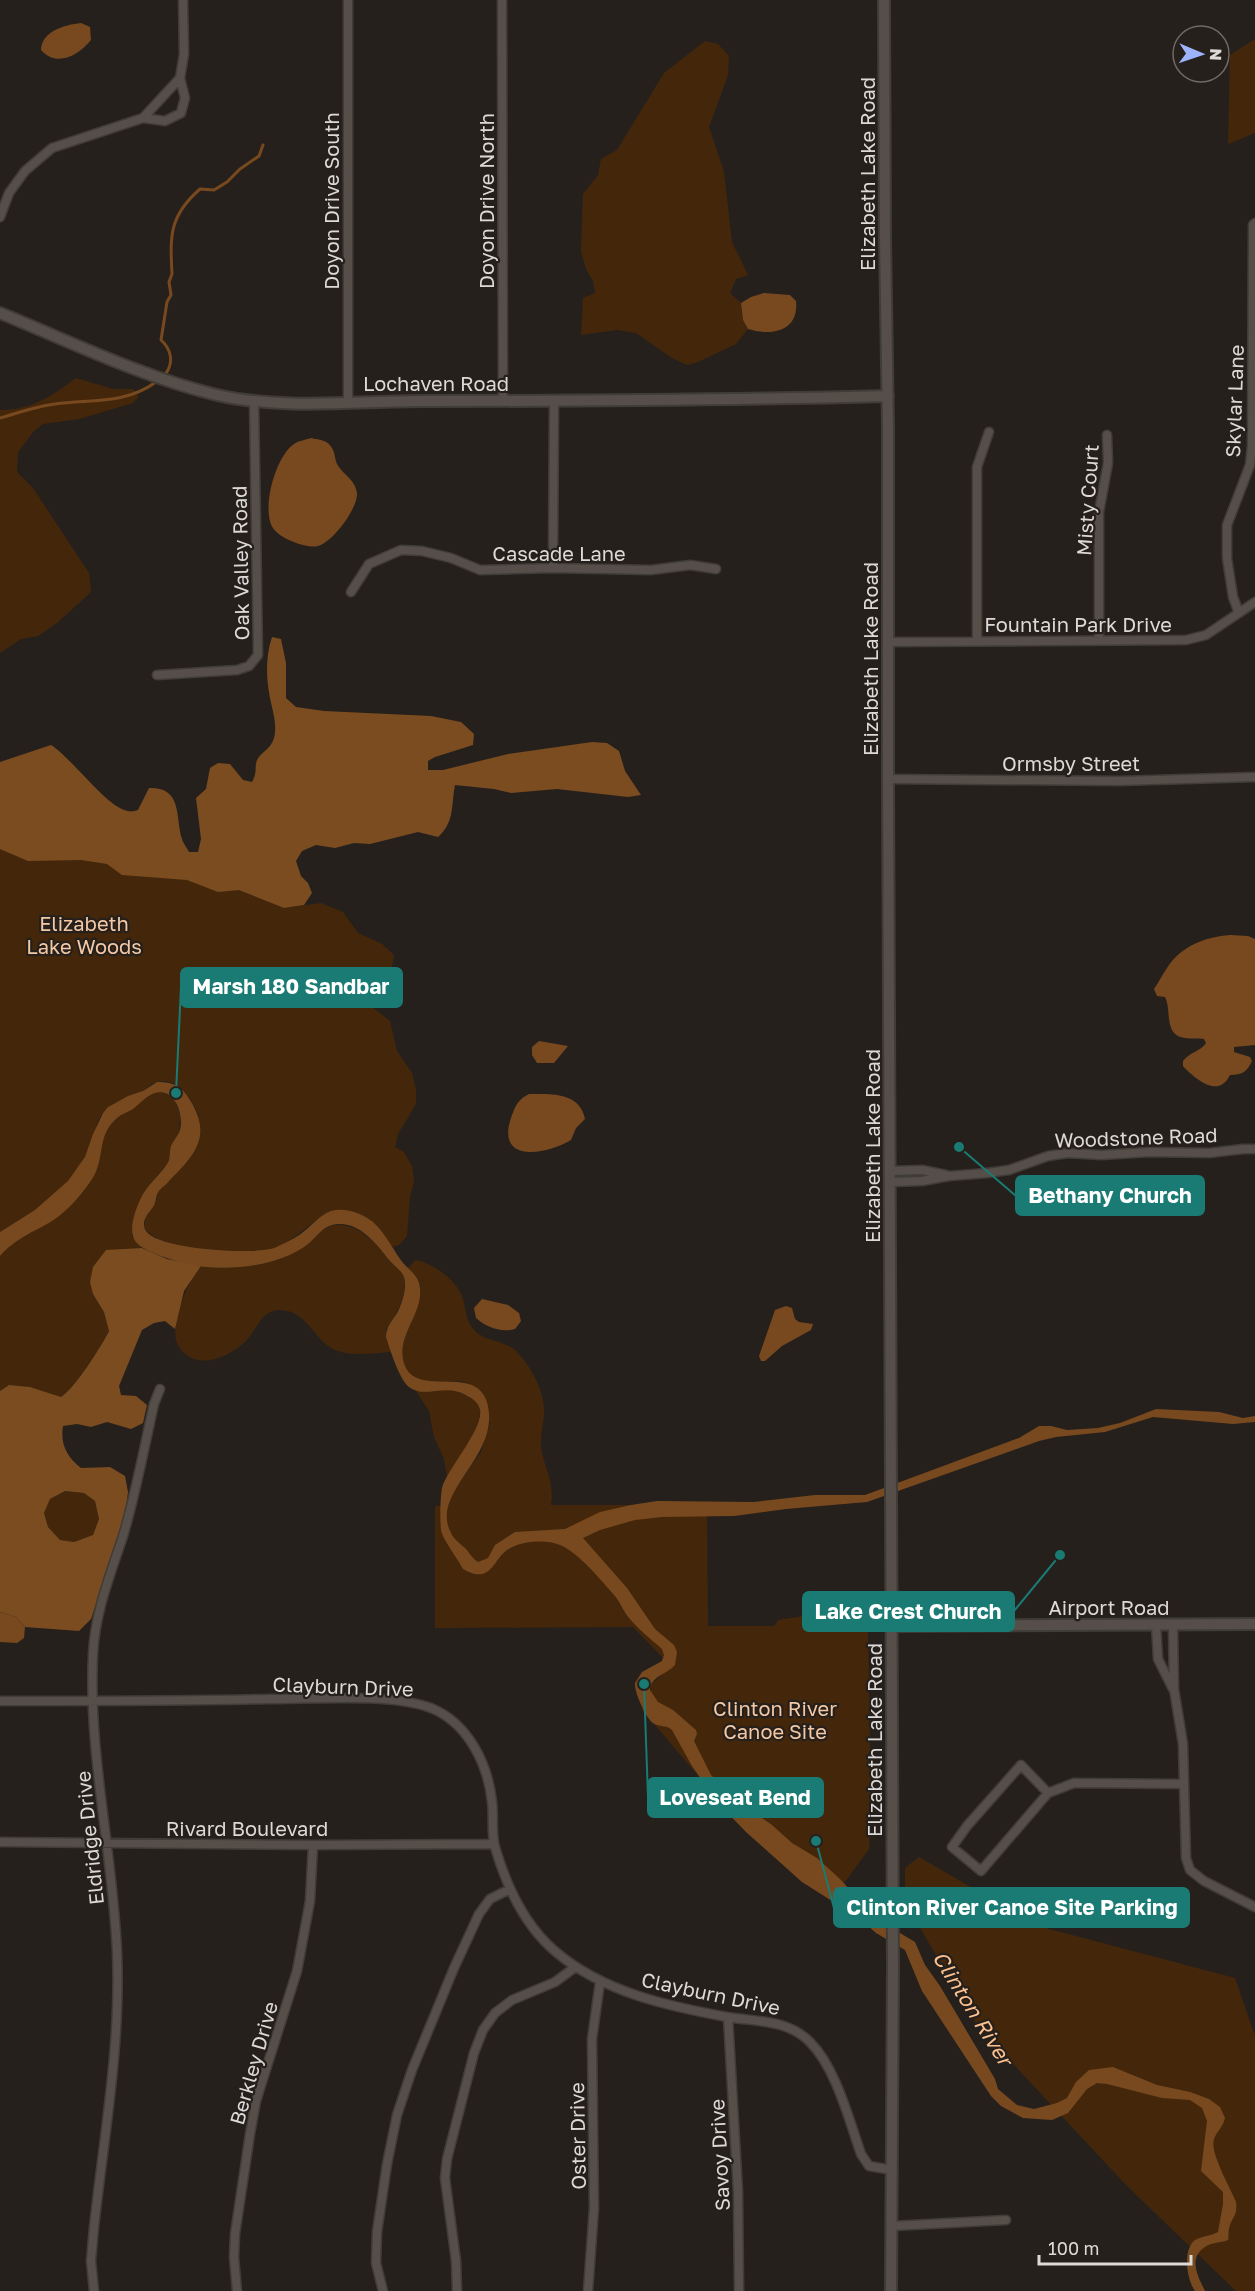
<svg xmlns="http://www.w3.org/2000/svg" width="1255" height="2291" viewBox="0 0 1255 2291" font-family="'Golos Text',sans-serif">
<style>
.green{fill:#44270b}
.forest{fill:#7a4c20;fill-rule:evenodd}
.water{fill:#78491e}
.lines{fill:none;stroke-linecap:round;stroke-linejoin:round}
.stream{stroke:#78491e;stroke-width:3}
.minor-casing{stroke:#403c38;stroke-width:11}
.tertiary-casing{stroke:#403c38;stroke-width:14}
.minor{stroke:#554e49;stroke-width:8}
.tertiary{stroke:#554e49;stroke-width:10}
.labels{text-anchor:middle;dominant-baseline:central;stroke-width:4.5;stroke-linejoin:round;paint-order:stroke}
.street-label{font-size:20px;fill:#dcd9d6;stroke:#26201c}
.park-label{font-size:20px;fill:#f4c8a4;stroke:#26201c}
.water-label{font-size:21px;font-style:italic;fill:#fcc190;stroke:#26201c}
.leader{fill:none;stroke:#197b73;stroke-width:2}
.callout-dot{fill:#197b73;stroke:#26201c;stroke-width:2}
.callout{fill:#197b73;stroke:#197b73;stroke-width:2}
.callout-label{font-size:21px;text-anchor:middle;font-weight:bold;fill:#fff}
</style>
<rect width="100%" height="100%" fill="#26201c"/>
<!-- green -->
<path class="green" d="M1255,39v94l-27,11 2,-89z
M705,41l13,3 11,12 -1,19 -19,52 15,45 8,70 16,33 -12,4 -6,14 11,10 2,17 5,9 -12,15 -38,18 -11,3 -15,-7 -36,-25 -19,-3 -36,5 2,-37 12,-5 -2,-12 -7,-12 -5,-18 2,-57 15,-19 3,-16 16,-9 47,-77z
M76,378l37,11h20l6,7 -6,7 -54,16 -36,5 -9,7 -16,21 -1,20 16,16 56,85 2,19 -34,31 -19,13 -17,3 -21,14v-243c29,1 54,-15 76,-32z
M0,836l198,31 86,41 37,-5 22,9 15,21 24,11 12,11c-3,22 -8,29 -28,36l5,15 19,15 7,30 15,22 4,17v14l-18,30 -3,13 9,5 8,14 2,16 -4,15 -3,39 -8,9 -7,2c-15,-24 -41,-49 -71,-30 -17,11 -30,26 -50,32 -23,7 -116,2 -127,-22l2,-10 10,-15 2,-10 25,-26 16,-50c-8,-17 -20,-39 -42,-34 -7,1 -10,8 -16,10 -13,6 -30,9 -39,22 -8,12 -9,26 -14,39 -4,10 -14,21 -21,30 -18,21 -44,34 -67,49z
M154,1093h12l8,5 6,17 -1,17 -11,31 -17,20 -15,27 -2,6 -2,20 10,12 -15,2 -34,44 11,18 5,18c-8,17 -34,58 -48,67l-31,-10 -21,-2 -9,6v-135l9,-11 42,-24 16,-12 40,-81 10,-10z
M333,1225c26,-3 42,18 57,36 6,7 15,11 15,22 0,17 -10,33 -19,47l5,22c-16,1 -34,4 -50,0 -27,-6 -31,-43 -63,-42 -17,1 -22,21 -32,31 -18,17 -50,31 -67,6 -6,-10 -4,-21 -1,-31 5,-21 10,-32 23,-50 31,0 63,4 91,-13 15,-9 26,-22 41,-28z
M416,1260c18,4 39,19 46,36 4,11 3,24 12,34 11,12 29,10 41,20 15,15 29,39 29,61 0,12 -4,23 -3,36 3,21 14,37 10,58h156l1,121h66l4,-6c19,-3 75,-13 86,5h4l3,187 -2,37 -27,37 -98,-57 -102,-119 9,-16 -1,-9 11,-9 7,-13 -35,-36 -198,1v-122h13l2,-10 31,-44 9,-29 -25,-41c-16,-3 -35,3 -51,-4 -28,-14 0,-58 5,-77 2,-5 1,-13 0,-18 -1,-6 -7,-10 -11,-15z
M442,1389c10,0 19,3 27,8 5,3 11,7 11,14 2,15 -24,53 -33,66l-3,-18 -10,-22 -5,-26 -13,-20z
M65,1491l19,2 11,8 4,18 -6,16 -19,7 -14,-2 -12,-13 -4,-14 6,-14z
M919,1857l119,69 197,52 20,58v255h-19l-110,-106 -149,-160 -72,-123v-34z"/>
<!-- forest -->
<path class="forest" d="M272,637l9,2 5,24v35l10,9 28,4 107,5 30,6 13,12 -1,11 -38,12 -7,4v9h15l65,-16 84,-12 15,1 12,8 6,20 16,24 -13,2 -71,-8 -46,4 -17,-4 -39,-4c-4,20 0,37 -17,52l-20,-5 -48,12 -16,-1 -19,5 -19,-3 -14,6 -6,10 5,15 7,7 4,10 -8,12 -20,3 -45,-18 -21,2 -31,-12 -65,-5 -15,-11 -26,-4 -53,1 -28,-12v-87l51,-17c21,13 56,63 77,66 3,1 7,0 10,-1l11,-22c34,-1 26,29 33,51 1,4 5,9 7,13h9l3,-13 -5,-41 10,-9 4,-21 8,-5 12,1 13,16 9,2c6,-11 2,-14 5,-22 4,-8 14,-11 17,-22 4,-15 -3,-31 -5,-46 -3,-17 -3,-38 3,-55z
M142,1248l25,11 34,7 -17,25 -9,38 -10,-8 -11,2 -12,7 -23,56 2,9 15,1 11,9 -4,18 -12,6 -24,-7 -16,5 -14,-3 -14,2c-3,18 4,31 18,42l29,-1 15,9 3,16 -3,24 -34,103 -12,12 -54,-4 -9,-10 -16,-5v-221l9,-6 21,2 31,10c14,-9 40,-50 48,-66l-5,-19 -11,-18 -3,-12 3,-15 13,-17zM65,1491l19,2 11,8 4,18 -6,16 -19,7 -14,-2 -12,-13 -4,-14 6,-14z"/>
<!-- water -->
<path class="water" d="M81,23l9,4 1,13c-12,15 -34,28 -50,10 1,-19 23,-25 40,-27z
M764,293l26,2 6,6c3,31 -25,35 -48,28l-5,-9 -2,-17 10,-6z
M311,438c9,2 18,2 22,12 2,4 2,10 4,14 6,11 18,15 20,29 1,15 -24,49 -39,53 -12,3 -39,-8 -45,-18 -12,-18 2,-71 21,-84 4,-3 11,-4 17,-6z
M1230,935l18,1 7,3v106l-21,2v5l16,5 2,4c-5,11 -10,14 -22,14 -2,3 -3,6 -6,8 -12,11 -33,-8 -41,-17v-5c8,-10 17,-9 23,-18l-2,-4c-6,-1 -13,0 -19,-1 -22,-3 -13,-28 -20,-41l-8,-1 -3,-7c5,-7 8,-14 13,-21 14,-22 38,-31 63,-33z
M539,1041l29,5 -14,17h-17l-5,-8v-8z
M157,1082c16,0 25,4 33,18 22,36 6,54 -21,81 -3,4 -7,6 -10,10 -4,5 -2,11 -6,16 -5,7 -13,15 -7,24 13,19 107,24 128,17 9,-4 20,-9 28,-15 9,-7 18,-18 29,-22 15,-4 30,2 42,11 11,10 19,25 27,37 5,8 17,15 19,24 8,29 -26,53 -14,83 14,34 80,-8 84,47 4,48 -59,81 -38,120 3,7 10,11 15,16 4,5 7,10 12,13l10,-4 7,-13 20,-13 50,-3 35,-17 31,-7 26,-4 97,1 61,-7h50l154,-57 20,-12h12l16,4 31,-2 22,-5 36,-14 63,3 24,6 12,-2v6l-22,2 -80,-7 -48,15 -49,5 -17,4 -172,61 -81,7 -52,7 -72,1 -27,3 -35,10 -17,8 44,50 28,41 19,16 3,7 -2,13c-8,9 -25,12 -25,25l8,12 15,8 23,20 1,4 -3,7 17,34 28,27 33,23 20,18 25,15 24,22 34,38 40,24 10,23 15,21 55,93 3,10 19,16 17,4 23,-6 10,-5 9,-16 13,-12 24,-3 44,18 33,7 19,7 11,8 5,11c-2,9 -8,13 -11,21 -5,13 17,50 22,63 2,15 -5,15 -7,27 -1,3 0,7 -1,11 -7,3 -17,2 -23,7 -18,11 -6,31 0,44h-10c-8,-11 -13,-41 0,-51 7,-4 16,-4 23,-8l5,-28v-12l-22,-21 6,-50 -5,-13 -12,-8 -28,-2 -55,-14 -10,-1 -10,6 -19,24 -16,7 -29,-2 -22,-12 -10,-10 -69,-105 -17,-41 -29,-17 -29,-26 -15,-6 -30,-19 -56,-50 -29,-30 -25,-36 -20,-36c-6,-6 -12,-2 -19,-7 -7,-5 -19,-31 -18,-40l7,-11 20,-11 2,-6 -2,-6c-11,-10 -23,-19 -33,-31 -6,-7 -9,-17 -15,-23 -13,-15 -36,-43 -54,-50 -15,-6 -40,-4 -53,5 -15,11 -16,35 -44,19 -5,-10 -20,-29 -22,-39 -1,-12 -1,-30 1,-42 4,-18 46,-64 37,-81 -1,-4 -6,-8 -10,-10 -23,-16 -44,3 -60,-10 -10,-8 -19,-38 -23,-50 0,-10 6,-16 11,-24 4,-6 9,-23 8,-30 0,-11 -9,-15 -15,-22 -13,-16 -29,-39 -53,-37 -15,2 -19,12 -29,20 -30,24 -86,28 -122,20 -13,-4 -47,-13 -52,-25 -5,-12 1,-28 6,-39 6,-14 19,-24 27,-36 4,-5 2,-12 4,-18 2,-5 7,-10 9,-16 4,-15 -5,-43 -25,-37 -7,2 -16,11 -22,16 -7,4 -14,6 -19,12 -17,16 -9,39 -22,58 -10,15 -24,32 -40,42 -20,12 -36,17 -52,35v-24l35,-22 33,-29 17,-24 8,-23 10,-21 5,-6 20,-11 15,-5z
M529,1094c22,0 51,-2 56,25l-9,9 -5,12c-27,16 -77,23 -59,-25 4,-11 7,-16 17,-21z
M482,1299l26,6 11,8 2,8 -6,8c-14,4 -29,-2 -39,-11l-2,-10z
M786,1306l6,2 3,11 4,3 14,2 -2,6 -29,16 -17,15h-4l-2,-5 16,-46z
M0,1612l16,5 9,10 -1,11 -7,5 -17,-1z"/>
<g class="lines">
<!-- stream -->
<path class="stream" d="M166,373c8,-11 5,-24 -5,-33l6,-38 4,-7 -2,-13 3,-8c-2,-38 -3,-58 28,-85l14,1 13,-8 13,-13 19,-13 4,-11
M0,418c18,-5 37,-12 55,-14 36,-5 69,1 101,-22"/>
<!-- minor casing -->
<g class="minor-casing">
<path id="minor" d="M348,0v401
M502,0l1,401
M143,118l22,3 16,-8 4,-15 -5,-20
M0,217l9,-24 16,-22 27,-23 91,-30 37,-40 4,-24 -1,-54
M553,568l1,-166
M351,592l18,-28 32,-14 21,1 29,7 29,12 73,-2 98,2 39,-5 26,4
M1239,613l-6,-16 -6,-39v-33l23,-60 2,-19 1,-221 2,-2
M1099,640v-128l9,-49 -1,-28
M977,641v-174l12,-35
M889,642l297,-2 20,-5 49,-33
M157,675l80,-5 12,-4 9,-11 -4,-255
M888,779l231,2 136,-4
M890,1171l32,-1 24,5
M891,1182l31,-1 27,-5 38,-3 22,-3 39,-14 20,-3 33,2 49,-3 59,1 34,-4h12
M1156,1625l2,34 15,30
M1173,1625l1,64 9,55 3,114 4,12 14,11 51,26
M0,1701c90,0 179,0 269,-2 45,0 122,-6 162,9 37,15 57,56 61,94 2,15 -1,31 3,45 11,38 30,79 61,105 47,40 111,54 171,65 30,5 60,2 83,25 26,26 39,78 51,112l8,12 23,4
M1048,1793l-27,-28 -54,61 -15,21 29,24 67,-78 26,-10 109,1
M0,1842l313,3 181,-1
M728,2017l10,175 1,99
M892,2226l114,-6
M94,2291l-3,-30 3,-34c10,-91 27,-182 23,-275 -4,-99 -29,-198 -24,-298 2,-42 17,-78 30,-118 13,-43 21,-88 31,-132l6,-15
M237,2291l-3,-34 1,-23 15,-100 6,-33 41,-130 13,-70 3,-56
M383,2291l-7,-28 1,-31 10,-68 10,-49 15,-45 42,-102 25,-54 11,-15 20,-10
M457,2291l-1,-30 -11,-83 2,-19 27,-106 9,-23 12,-17 17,-13 43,-18 19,-14
M588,2291l6,-83 -2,-169 8,-57"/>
</g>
<!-- tertiary casing -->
<g class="tertiary-casing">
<path id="tertiary" d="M884,0l1,239 3,187v353l5,1188 -2,324
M0,313c71,29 142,64 217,82 65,15 141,6 208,6 154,0 309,-1 463,-5
M891,1626l364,-2"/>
</g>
<!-- minor -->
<use href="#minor" class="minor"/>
<!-- tertiary -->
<use href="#tertiary" class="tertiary"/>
</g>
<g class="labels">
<!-- street labels -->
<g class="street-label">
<text transform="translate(867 174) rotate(-90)">Elizabeth Lake Road</text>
<text transform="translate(331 201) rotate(-90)">Doyon Drive South</text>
<text transform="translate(486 201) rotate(-90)">Doyon Drive North</text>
<text x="436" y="383">Lochaven Road</text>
<text transform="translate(1234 401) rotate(-88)">Skylar Lane</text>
<text transform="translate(1087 500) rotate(-86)">Misty Court</text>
<text x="559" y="553">Cascade Lane</text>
<text transform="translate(240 563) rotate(-91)">Oak Valley Road</text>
<text x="1078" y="624">Fountain Park Drive</text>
<text transform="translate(870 659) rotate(-90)">Elizabeth Lake Road</text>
<text x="1071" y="763">Ormsby Street</text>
<text transform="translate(1136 1137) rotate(-2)">Woodstone Road</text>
<text transform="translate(872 1146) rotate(-90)">Elizabeth Lake Road</text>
<text x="1109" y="1607">Airport Road</text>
<text transform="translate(343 1686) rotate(2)">Clayburn Drive</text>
<text transform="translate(874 1740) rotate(-90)">Elizabeth Lake Road</text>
<text x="247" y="1828">Rivard Boulevard</text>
<text transform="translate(89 1838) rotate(-96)">Eldridge Drive</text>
<text transform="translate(711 1993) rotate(12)">Clayburn Drive</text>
<text transform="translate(253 2063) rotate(-74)">Berkley Drive</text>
<text transform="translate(577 2136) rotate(-91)">Oster Drive</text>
<text transform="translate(719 2155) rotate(-93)">Savoy Drive</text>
</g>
<!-- park labels -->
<g class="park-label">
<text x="84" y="923">Elizabeth<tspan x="84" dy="23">Lake Woods</tspan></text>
<text x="775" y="1708">Clinton River<tspan x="775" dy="23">Canoe Site</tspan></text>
</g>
<!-- water labels -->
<g class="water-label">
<text transform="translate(973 2008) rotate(58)">Clinton River</text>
</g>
</g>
<!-- callouts -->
<path class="leader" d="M176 1093L181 987M959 1147L1016 1196M1060 1555L1014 1611M644 1684L648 1797M816 1841L834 1908"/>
<g class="callout-dot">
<circle cx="176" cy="1093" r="6"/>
<circle cx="959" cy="1147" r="6"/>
<circle cx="1060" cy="1555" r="6"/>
<circle cx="644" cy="1684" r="6"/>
<circle cx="816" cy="1841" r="6"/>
</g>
<g class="callout">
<rect x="181" y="968" width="221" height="39" rx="6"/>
<rect x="1016" y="1176" width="188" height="39" rx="6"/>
<rect x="803" y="1592" width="211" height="39" rx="6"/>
<rect x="648" y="1778" width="175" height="39" rx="6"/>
<rect x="834" y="1888" width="355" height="39" rx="6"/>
</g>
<g class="callout-label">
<text x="291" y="994">Marsh 180 Sandbar</text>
<text x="1110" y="1203">Bethany Church</text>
<text x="908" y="1619">Lake Crest Church</text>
<text x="735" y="1805">Loveseat Bend</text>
<text x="1012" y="1915">Clinton River Canoe Site Parking</text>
</g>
<!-- north arrow -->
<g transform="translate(1201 54) rotate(92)"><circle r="28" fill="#26201c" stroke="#6f6a66" stroke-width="1.5"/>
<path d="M0-4.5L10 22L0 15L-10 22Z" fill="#9db4fd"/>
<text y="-9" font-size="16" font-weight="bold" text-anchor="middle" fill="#dcd9d6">N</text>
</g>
<!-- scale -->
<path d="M1039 2255v9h152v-9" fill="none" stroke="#dcd9d6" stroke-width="3"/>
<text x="1048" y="2255" font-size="18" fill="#dcd9d6" stroke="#26201c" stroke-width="4.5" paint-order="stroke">100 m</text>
</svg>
